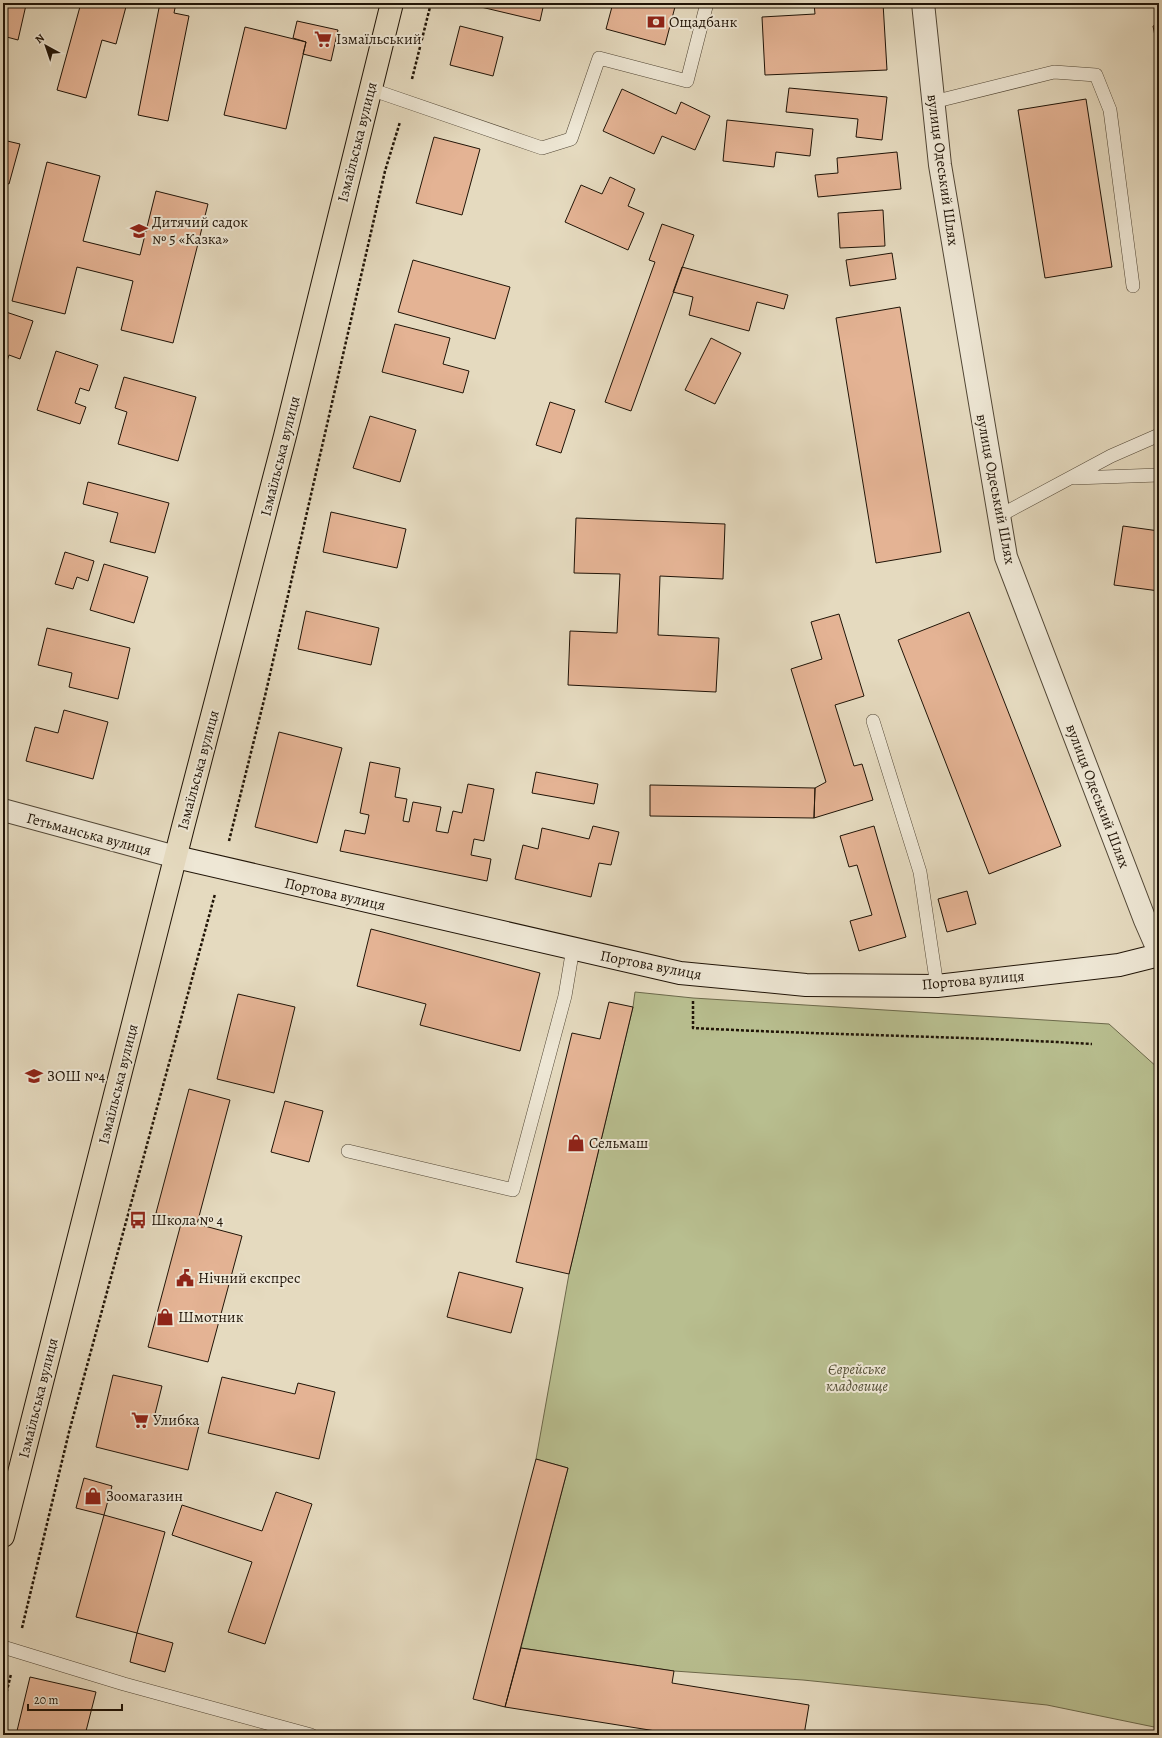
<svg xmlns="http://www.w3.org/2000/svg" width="1162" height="1738" viewBox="0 0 1162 1738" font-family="Alegreya,serif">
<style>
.green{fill:#b8be8f;stroke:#6c694b}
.building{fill:#e4b394;stroke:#201407}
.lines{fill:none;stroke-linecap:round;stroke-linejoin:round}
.lane-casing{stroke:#514635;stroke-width:14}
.street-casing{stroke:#514635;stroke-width:24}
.secondary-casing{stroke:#201407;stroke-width:24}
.primary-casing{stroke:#201407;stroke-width:24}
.path{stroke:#201407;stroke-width:2.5;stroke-dasharray:3 2;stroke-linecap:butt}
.lane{stroke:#eee7d5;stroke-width:13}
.street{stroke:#eee7d5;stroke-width:22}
.secondary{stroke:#eee7d5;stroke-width:22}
.primary{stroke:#e5dabf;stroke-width:22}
.labels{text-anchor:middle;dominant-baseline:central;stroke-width:4;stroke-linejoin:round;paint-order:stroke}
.poi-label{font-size:15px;fill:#201407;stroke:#eee7d5;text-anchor:start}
.street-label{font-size:15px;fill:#201407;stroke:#eee7d5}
.park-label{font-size:15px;font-style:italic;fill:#555037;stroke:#eee7d5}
</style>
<rect width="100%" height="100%" fill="#e5dabf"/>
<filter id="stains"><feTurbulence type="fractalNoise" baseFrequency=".005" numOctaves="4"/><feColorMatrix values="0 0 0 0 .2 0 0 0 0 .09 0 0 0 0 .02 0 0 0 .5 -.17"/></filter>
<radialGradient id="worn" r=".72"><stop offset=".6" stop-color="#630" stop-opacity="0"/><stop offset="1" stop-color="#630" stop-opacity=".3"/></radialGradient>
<!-- green -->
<path class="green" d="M635,992l58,6 416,26 49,44 1,660 -112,-23 -244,-25 -129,-9 -153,-23 47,-180 -32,-9 33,-185 64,-267z"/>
<!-- building -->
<path class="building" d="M3,3l23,2 -8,35 -15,-4z
M81,3h46l-11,41 -14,-4 -16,58 -29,-8z
M160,3h16l-2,10 15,3 -21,105 -30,-6z
M464,3h80l-4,18z
M613,3h63l-11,42 -59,-16z
M814,3h69l4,67 -122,5 -3,-58 53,-3z
M297,21l41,9 -7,31 -28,-7 3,-12 -13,-4z
M1159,24v32l-6,-30z
M460,26l43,11 -10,39 -43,-11z
M245,27l61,15 -20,87 -62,-14z
M789,88l98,9 -5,43 -26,-3 2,-18 -72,-7z
M622,89l54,25 5,-12 29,14 -15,34 -33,-14 -8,18 -51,-23z
M1086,99l26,168 -67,11 -27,-168z
M727,120l86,9 -3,27 -34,-4 -2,15 -51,-6z
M434,137l46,12 -18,66 -46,-12z
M3,140l17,4 -11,40 -6,-2z
M897,152l4,37 -83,8 -3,-22 23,-2 -1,-15z
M47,162l53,14 -17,65 57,14 16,-64 52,13 -35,139 -52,-13 12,-49 -56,-14 -12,47 -53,-13z
M610,177l25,12 -7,17 16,7 -16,37 -63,-28 16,-37 21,9z
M883,210l2,36 -45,2 -2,-35z
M662,224l32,11 -63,176 -26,-9 50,-140 -6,-2z
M892,253l4,26 -46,7 -4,-26z
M413,260l97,27 -15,52 -97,-27z
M682,267l106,28 -4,14 -27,-7 -8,29 -60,-16 4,-18 -20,-5z
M900,307l41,245 -65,11 -40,-245z
M3,311l30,10 -13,38 -11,-4 -6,19z
M395,324l55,14 -7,26 26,7 -6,22 -81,-21z
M711,338l30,15 -26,51 -30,-14z
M56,351l42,14 -9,26 -9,-3 -5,15 11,4 -6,17 -43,-14z
M124,377l72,20 -18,64 -60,-17 9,-32 -12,-4z
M550,402l25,8 -14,43 -25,-8z
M370,416l46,14 -16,52 -47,-14z
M88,482l81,21 -14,50 -45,-11 8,-29 -35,-9z
M331,512l75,17 -9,39 -74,-16z
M576,518l149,6 -2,55 -63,-3 -2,59 61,3 -3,54 -148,-7 2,-54 47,2 3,-59 -46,-1z
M1123,526l36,5v60l-45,-6z
M65,552l29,9 -6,20 -11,-4 -4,12 -18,-5z
M104,564l44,13 -14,46 -44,-13z
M306,611l73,17 -8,37 -73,-16z
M969,612l92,234 -72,28 -91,-234z
M839,614l25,82 -29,9 19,61 8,-2 11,36 -59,18 1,-30 11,-6 -35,-113 31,-10 -11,-37z
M47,628l83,20 -12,51 -49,-12 3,-14 -34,-8z
M64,710l44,12 -15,57 -67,-18 9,-34 23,6z
M279,732l63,16 -25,95 -62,-16z
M370,762l30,6 -5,29 12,2 -4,22 6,1 4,-20 28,5 -5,24 12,2 5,-22 9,2 6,-29 26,5 -10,52 -10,-2 -3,16 20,4 -4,22 -147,-30 5,-21 20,4 4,-19 -9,-2z
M536,772l62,12 -4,20 -62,-11z
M650,785l165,3 -1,30 -164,-2z
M593,826l26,6 -8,33 -12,-2 -8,34 -76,-18 8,-34 15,4 4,-21 47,11z
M874,826l32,111 -47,14 -9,-30 22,-6 -15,-50 -8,2 -9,-31z
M967,891l9,33 -29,8 -9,-33z
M371,929l169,44 -20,78 -100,-26 6,-21 -69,-18z
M238,994l57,13 -21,86 -57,-14z
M609,1002l24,5 -64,267 -53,-12 56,-229 28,6z
M189,1089l41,11 -33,124 -41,-11z
M285,1101l38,10 -14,51 -38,-10z
M182,1220l60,16 -34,126 -60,-15z
M459,1272l64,16 -12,45 -64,-16z
M113,1375l49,11 -7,28 44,11 -11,45 -92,-23z
M222,1377l73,17 3,-11 37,9 -16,67 -111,-26z
M536,1459l32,9 -63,239 -32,-8z
M84,1478l28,8 -8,29 -28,-7z
M276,1492l36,12 -47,140 -37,-12 24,-70 -80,-27 10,-30 80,26z
M104,1515l61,17 -28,101 -61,-16z
M137,1633l36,10 -8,29 -35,-10z
M521,1648l153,23 -2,12 137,22 -5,30h-143l1,-3 -157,-25z
M30,1677l66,15 -11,43h-69z"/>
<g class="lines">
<!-- lane casing -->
<g class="lane-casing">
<path id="lane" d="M370,89l172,59 29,-9 28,-81 88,23 20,-78
M933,102l121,-30 42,3 14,35 23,176
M1074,478l85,-3
M999,516l112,-60 48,-21
M873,721l47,151 17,114
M348,1151l165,39 52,-194 8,-48
M3,1647l121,37 187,51"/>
</g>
<!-- street casing -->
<g class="street-casing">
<path id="street" d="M923,3l17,162 66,392 139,363 14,32
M3,810l173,47"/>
</g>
<!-- secondary casing -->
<g class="secondary-casing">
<path id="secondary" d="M176,857l504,116 126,12 131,1 182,-21 40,-10"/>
</g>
<!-- primary casing -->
<g class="primary-casing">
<path id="primary" d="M3,1536l180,-709 102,-391 107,-433"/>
</g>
<!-- path -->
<path class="path" d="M412,79l19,-76
M229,841l36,-145 120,-525 15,-49
M693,1001v27c133,7 266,8 399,16
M22,1628l47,-196 146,-538
M3,1707l8,-33"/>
<!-- lane -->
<use href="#lane" class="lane"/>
<!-- street -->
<use href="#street" class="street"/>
<!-- secondary -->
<use href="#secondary" class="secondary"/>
<!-- primary -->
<use href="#primary" class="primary"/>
</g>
<!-- icons -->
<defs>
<g id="bank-bare" transform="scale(1.38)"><path d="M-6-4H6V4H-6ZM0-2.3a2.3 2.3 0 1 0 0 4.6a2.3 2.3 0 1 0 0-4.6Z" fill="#8f2418" stroke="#eee7d5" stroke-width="2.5" paint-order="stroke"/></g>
<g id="supermarket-bare" transform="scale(1.38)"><path d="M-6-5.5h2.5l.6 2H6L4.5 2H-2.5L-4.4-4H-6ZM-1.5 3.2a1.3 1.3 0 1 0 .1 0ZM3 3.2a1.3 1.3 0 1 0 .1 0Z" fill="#8f2418" stroke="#eee7d5" stroke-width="2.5" paint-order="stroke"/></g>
<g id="school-bare" transform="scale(1.38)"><path d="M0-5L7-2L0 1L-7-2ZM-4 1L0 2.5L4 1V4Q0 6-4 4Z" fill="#8f2418" stroke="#eee7d5" stroke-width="2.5" paint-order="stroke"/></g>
<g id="shop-bare" transform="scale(1.38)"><path d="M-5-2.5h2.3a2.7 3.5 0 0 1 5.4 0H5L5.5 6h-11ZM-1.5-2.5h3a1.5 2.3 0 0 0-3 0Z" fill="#8f2418" stroke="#eee7d5" stroke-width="2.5" paint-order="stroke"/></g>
<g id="bus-bare" transform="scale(1.38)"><path d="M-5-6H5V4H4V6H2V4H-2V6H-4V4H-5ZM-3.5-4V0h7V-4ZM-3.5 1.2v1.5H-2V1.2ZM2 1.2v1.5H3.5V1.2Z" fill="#8f2418" stroke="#eee7d5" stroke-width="2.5" paint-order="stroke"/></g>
<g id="civic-bare" transform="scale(1.38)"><path d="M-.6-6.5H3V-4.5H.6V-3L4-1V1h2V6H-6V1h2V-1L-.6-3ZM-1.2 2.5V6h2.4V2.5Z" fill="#8f2418" stroke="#eee7d5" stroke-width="2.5" paint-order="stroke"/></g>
</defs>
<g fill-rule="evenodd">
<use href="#bank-bare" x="656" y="22"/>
<use href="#supermarket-bare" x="323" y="39"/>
<use href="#school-bare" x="139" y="231"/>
<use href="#school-bare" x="34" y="1076"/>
<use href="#shop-bare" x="576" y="1143"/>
<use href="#bus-bare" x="138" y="1220"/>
<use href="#civic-bare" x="185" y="1278"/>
<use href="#shop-bare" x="165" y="1317"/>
<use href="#supermarket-bare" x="140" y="1420"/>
<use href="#shop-bare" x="93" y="1496"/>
</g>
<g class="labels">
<!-- poi labels -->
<g class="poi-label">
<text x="669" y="22">Ощадбанк</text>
<text x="336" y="39">Ізмаїльський</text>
<text x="152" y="222">Дитячий садок<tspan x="152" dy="17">№ 5 «Казка»</tspan></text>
<text x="47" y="1076">ЗОШ №4</text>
<text x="589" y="1143">Сельмаш</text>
<text x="151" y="1220">Школа № 4</text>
<text x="198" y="1278">Нічний експрес</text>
<text x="178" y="1317">Шмотник</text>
<text x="153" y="1420">Улибка</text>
<text x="106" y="1496">Зоомагазин</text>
</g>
<!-- street labels -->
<g class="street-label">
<text transform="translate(357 142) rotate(-76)">Ізмаїльська вулиця</text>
<text transform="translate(943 170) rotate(82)">вулиця Одеський Шлях</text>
<text transform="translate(280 456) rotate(-76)">Ізмаїльська вулиця</text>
<text transform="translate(996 489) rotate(79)">вулиця Одеський Шлях</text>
<text transform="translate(198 770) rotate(-75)">Ізмаїльська вулиця</text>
<text transform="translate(1098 796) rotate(69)">вулиця Одеський Шлях</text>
<text transform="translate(89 834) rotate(15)">Гетьманська вулиця</text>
<text transform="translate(335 894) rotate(13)">Портова вулиця</text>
<text transform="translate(651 965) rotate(11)">Портова вулиця</text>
<text transform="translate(973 980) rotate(-5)">Портова вулиця</text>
<text transform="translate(118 1084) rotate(-76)">Ізмаїльська вулиця</text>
<text transform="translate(38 1398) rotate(-76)">Ізмаїльська вулиця</text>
</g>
<!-- park labels -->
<g class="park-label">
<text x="857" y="1369">Єврейське<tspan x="857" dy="17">кладовище</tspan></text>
</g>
</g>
<!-- margin -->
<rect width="1162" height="1738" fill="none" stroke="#e5dabf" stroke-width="16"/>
<rect x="4" y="4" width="1154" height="1730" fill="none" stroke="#201407" stroke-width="2"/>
<rect x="8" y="8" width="1146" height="1722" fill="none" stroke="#201407"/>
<!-- north arrow -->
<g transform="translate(46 46) rotate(320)" stroke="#eee7d5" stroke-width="3" paint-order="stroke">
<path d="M0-3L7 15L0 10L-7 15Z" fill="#201407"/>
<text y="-6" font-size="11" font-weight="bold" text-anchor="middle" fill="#201407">N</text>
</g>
<!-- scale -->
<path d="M28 1704v6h94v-6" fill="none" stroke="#201407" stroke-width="2"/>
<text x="34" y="1704" font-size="12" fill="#201407" stroke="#eee7d5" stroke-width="3" paint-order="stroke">20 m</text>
<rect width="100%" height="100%" filter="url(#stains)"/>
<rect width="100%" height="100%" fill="url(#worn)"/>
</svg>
